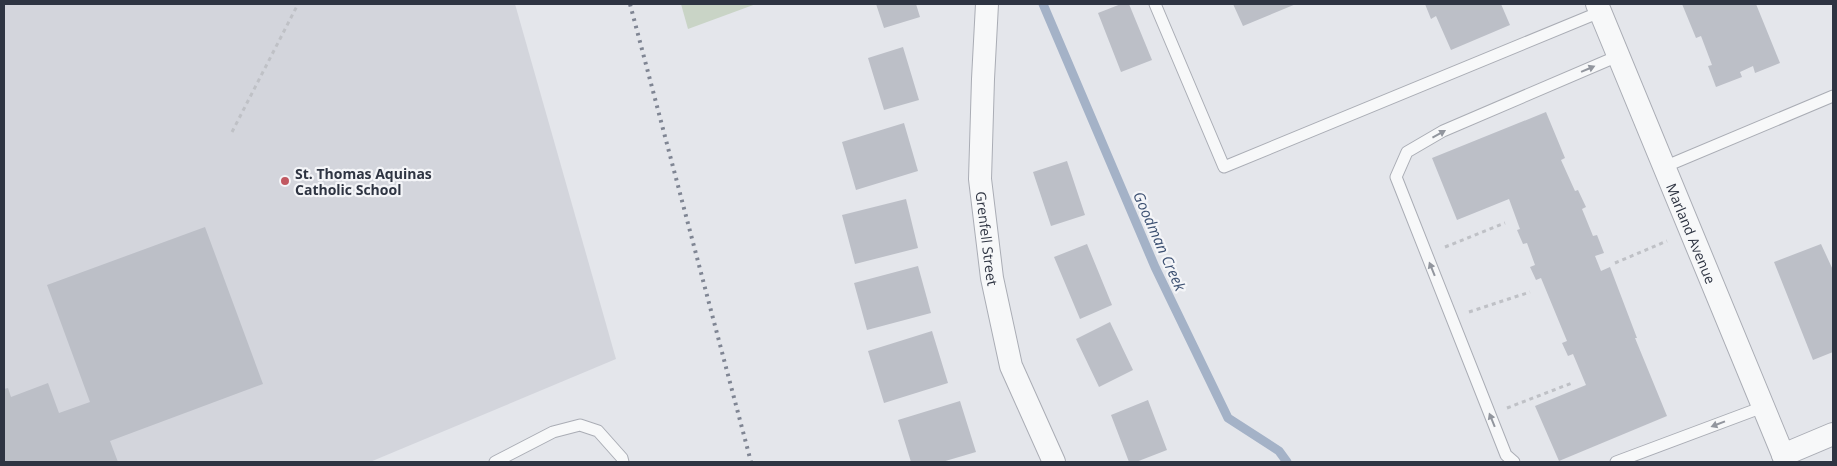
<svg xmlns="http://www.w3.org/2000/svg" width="1837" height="466" viewBox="0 0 1837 466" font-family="'Open Sans',sans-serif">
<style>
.built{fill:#d3d5dc}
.green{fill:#c9d4c6}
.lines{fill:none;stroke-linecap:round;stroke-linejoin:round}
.stream{stroke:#a4b2c7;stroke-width:9}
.building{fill:#bcbfc7}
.service-casing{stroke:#aaadb5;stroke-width:13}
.minor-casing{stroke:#aaadb5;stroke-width:24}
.path{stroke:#bfc1c6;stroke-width:3;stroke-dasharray:4 4;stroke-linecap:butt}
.service{stroke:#f7f8f9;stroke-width:11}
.minor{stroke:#f7f8f9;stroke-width:22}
.rail{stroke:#7f8593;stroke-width:4;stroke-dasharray:2.5 5;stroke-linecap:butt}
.oneway{fill:#92969e}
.poi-dot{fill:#c15861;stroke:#f4f5f8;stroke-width:2}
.labels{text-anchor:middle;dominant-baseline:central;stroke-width:4.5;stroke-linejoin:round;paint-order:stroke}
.poi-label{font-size:14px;font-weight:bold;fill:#2e3442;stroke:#f4f5f8;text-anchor:start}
.street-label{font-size:14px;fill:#2e3442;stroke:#f4f5f8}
.water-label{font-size:15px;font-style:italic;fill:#3c5071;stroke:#f4f5f8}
</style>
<rect width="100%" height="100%" fill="#e4e6eb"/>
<!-- built -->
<path class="built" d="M4,4h511l101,355 -246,103h-366z"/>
<!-- green -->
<path class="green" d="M681,4h75l-68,25z"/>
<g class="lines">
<!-- stream -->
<path class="stream" d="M1043,4l112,263 73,151 51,33 8,11"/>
</g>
<!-- building -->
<path class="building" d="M876,4h40l4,13 -36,11z
M1121,4h8l23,56 -31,12 -23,-59z
M1233,4h63l-53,22z
M1425,4h76l9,21 -59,25 -15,-34 -5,3z
M1682,4h74l24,59 -25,10 -2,-7 -13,6 2,5 -26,10 -8,-21 4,-1 -11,-29 -5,2z
M903,47l16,53 -35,10 -16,-52z
M1546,112l19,46 -4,2 14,31 3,-1 8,17 -4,2 11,27 4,-1 7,18 -9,3 6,15 9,-4 27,71h-2l32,78 -108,45 -24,-55 51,-21 -13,-31 -5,2 -6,-13 5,-2 -26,-63 -5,2 -6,-13 5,-2 -8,-22 -4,1 -6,-14 3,-1 -11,-30 -52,21 -25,-62z
M904,123l14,48 -62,19 -14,-48z
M1067,161l18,54 -34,11 -18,-54z
M906,199l12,49 -63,16 -13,-49z
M205,227l58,157 -153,57 8,21h-114v-73l4,-1 3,9 37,-14 11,30 31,-11 -43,-117z
M1087,244l25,61 -32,14 -26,-62z
M1821,244l12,26v82l-20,8 -39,-98z
M918,266l13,47 -64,17 -13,-47z
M1110,322l23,48 -34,17 -23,-48z
M932,331l16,52 -64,20 -16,-52z
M1148,400l19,50 -31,12h-7l-18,-47z
M960,401l16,51 -34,10h-31l-13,-42z"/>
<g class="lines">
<!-- service casing -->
<g class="service-casing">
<path id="service" d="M1155,4l69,163 376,-155
M1664,167l169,-71
M495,462l58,-30 27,-7 18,6 24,27 1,4
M1514,462l-8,-7 -110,-278 11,-25 36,-21 175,-75
M1616,462l147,-55"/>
</g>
<!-- minor casing -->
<g class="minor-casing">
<g id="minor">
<path id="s1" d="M987,4l-4,75 -3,100 12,99 19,88 43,96"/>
<path id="s2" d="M1597,4l189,458"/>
<path d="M1783,455l50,-21"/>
</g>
</g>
<!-- path -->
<path class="path" d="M232,132l66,-128
M1445,247l60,-24
M1615,263l52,-22
M1469,312l61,-20
M1507,408l65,-25"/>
<!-- service -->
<use href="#service" class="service"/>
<!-- minor -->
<use href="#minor" class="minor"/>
<!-- rail -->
<path class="rail" d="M630,4l121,458"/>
</g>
<!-- one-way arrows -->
<defs><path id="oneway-solid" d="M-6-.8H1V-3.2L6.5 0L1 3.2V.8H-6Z" transform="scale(1.25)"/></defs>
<g class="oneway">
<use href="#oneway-solid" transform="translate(1588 69) rotate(-23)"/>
<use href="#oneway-solid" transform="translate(1439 134) rotate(-29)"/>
<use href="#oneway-solid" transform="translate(1432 269) rotate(-112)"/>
<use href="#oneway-solid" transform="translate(1492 420) rotate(-112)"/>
<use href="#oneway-solid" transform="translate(1718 424) rotate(159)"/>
</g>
<!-- markers -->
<circle class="poi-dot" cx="285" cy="181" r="5"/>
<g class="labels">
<!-- poi labels -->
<g class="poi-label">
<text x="295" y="173">St. Thomas Aquinas<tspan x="295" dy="16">Catholic School</tspan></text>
</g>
<!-- street labels -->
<g class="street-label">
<text stroke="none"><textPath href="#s2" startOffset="248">Marland Avenue</textPath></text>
<text stroke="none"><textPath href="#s1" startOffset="235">Grenfell Street</textPath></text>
</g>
<!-- water labels -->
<g class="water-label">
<text transform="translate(1160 241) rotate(66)">Goodman Creek</text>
</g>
</g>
<!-- border -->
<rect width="1837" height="466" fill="none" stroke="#2e3442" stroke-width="10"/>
</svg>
